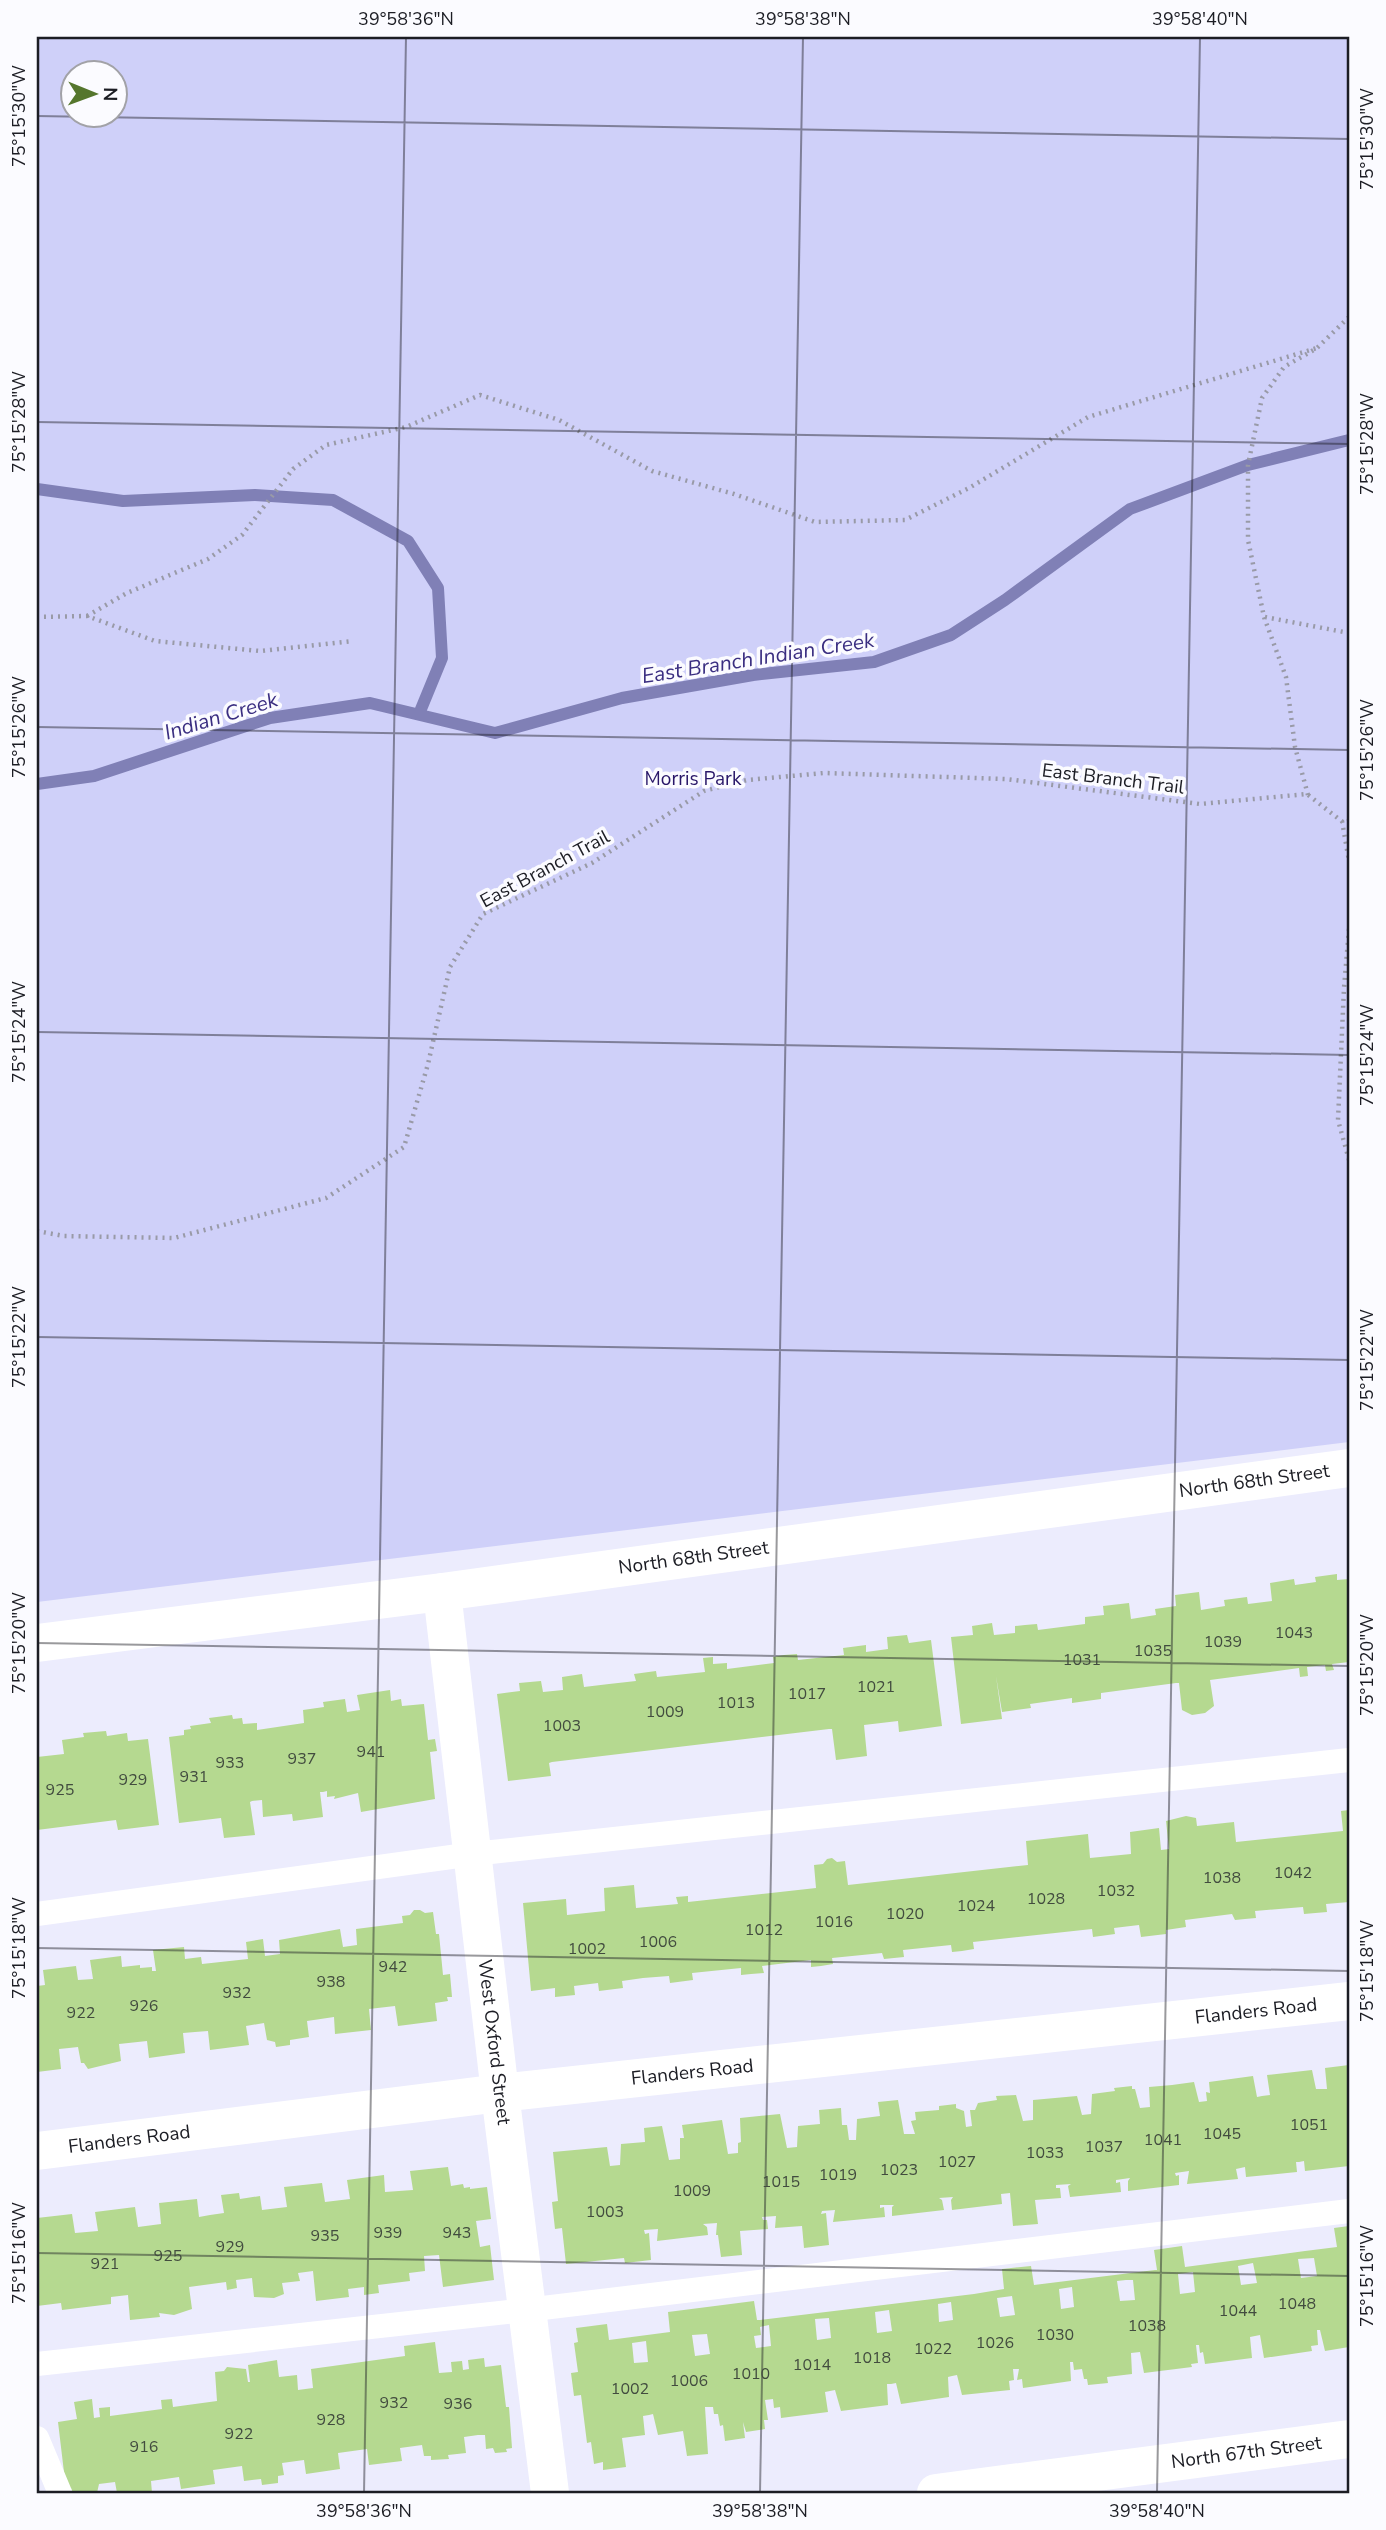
<svg xmlns="http://www.w3.org/2000/svg" width="1386" height="2530" viewBox="0 0 1386 2530" font-family="'Nunito Sans',sans-serif">
<style>
.green{fill:#cfd0f9;fill-rule:evenodd}
.lines{fill:none;stroke-linecap:round;stroke-linejoin:round}
.stream{stroke:#8080b6;stroke-width:12}
.building{fill:#b5d990;fill-rule:evenodd}
.path{stroke:#999aa7;stroke-width:4.5;stroke-dasharray:2 5;stroke-linecap:butt}
.service{stroke:#fff;stroke-width:24}
.minor{stroke:#fff;stroke-width:38}
.ticks{fill:none;stroke:#1c1d24;stroke-width:2;stroke-opacity:0.45}
.labels{text-anchor:middle;dominant-baseline:central;stroke-width:7;stroke-linejoin:round;paint-order:stroke}
.number-label{font-size:16px;fill:#424c3f}
.park-label{font-size:19px;fill:#281668;stroke:#fbfbff}
.street-label{font-size:19px;fill:#1c1d24;stroke:#fbfbff}
.water-label{font-size:21px;font-style:italic;fill:#3a2e81;stroke:#fbfbff}
.neatline{fill:none;stroke:#1c1d24;stroke-width:2.5}
.ticks-label{font-size:18px;text-anchor:middle;fill:#1c1d24}
</style>
<rect width="100%" height="100%" fill="#ececfd"/>
<!-- green -->
<path class="green" d="M37,37h1312v1405l-1312,160zM74,74h42v42h-42z"/>
<g class="lines">
<!-- stream -->
<path class="stream" d="M37,489l86,12 132,-6 78,5 75,41 30,47 4,70 -23,56
M37,784l57,-8 176,-58 100,-15 125,30 127,-35 131,-23 121,-13 77,-27 54,-35 125,-91 118,-44 101,-25"/>
</g>
<!-- building -->
<path class="building" d="M1337,1574v6l12,-1v83l-17,2 2,6 -8,1 -1,-6 -18,2 1,9 -8,1 -1,-9 -89,12 4,26 -9,7 -13,2 -10,-5 -3,-27h-3l-75,10v6l-29,4v-5l-42,6 1,4 -29,4 -6,-36 6,43 -41,5 -10,-87 22,-2 -1,-9 20,-3 2,12 21,-2v-7l10,-1 12,-1 1,6 47,-6v-7l19,-2 -1,-9 26,-3 2,16 25,-4 -1,-6 21,-3 -1,-11 24,-3 2,18 24,-4 -1,-6 23,-3 1,7 24,-3 -2,-18 24,-4 1,6 21,-3 -1,-5z
M907,1635l2,8 22,-3 11,86 -43,6 -1,-11 -34,4 3,31 -31,4 -4,-31h-3l-277,33 -3,1 2,13 -43,5 -11,-87 23,-3 -1,-8 22,-2 2,11 20,-2 -1,-13 20,-3 2,13 25,-3 27,-3 -2,-7 22,-3 1,6 48,-5 -2,-14 10,-1v7l14,-1v6l47,-6 -1,-6 11,-2 13,-1 1,6 46,-5 -1,-7 23,-3v7l22,-3 -1,-12z
M390,1690l1,11 10,-2 1,7 22,-2 4,36 7,-1 2,12 -7,1 5,47 -74,13 -3,-19 -24,6 1,-3 -8,1v-6l-4,1h-3l3,25 -30,4 -1,-7 -29,3 -1,-17 -10,1 -2,1 5,33 -31,3 -3,-20 -42,5 -10,-86 15,-2v-5l7,-1 -1,-3 21,-3 -2,-5 23,-3 1,4 9,-1 1,6 14,-1v7l47,-7 -1,-13 21,-3 -1,-5 22,-3 2,13 13,-2 -3,-15z
M106,1731l1,5 20,-3 1,8 20,-2 11,86 -41,5 -2,-10 -79,10v-73l27,-3 -2,-14 22,-3 -1,-4z
M1349,1810v92l-23,2 1,8 -23,2 -1,-7 -48,4 1,7 -11,1 -10,1 -3,-6 -47,6 1,7 -20,3v4l-25,3 -2,-12 -25,3 1,6 -22,3 -1,-8 -119,13 1,7 -12,2 -10,1 -1,-7 -48,5 1,7 -20,2 -2,-6 -50,5 1,6 -12,2 -10,1v-7l-49,6 2,7 -13,1 -10,1v-7l-49,5 1,7 -23,3 -1,-7 -26,2 -21,3 1,7 -24,3 -1,-8 -24,3 1,9 -20,2v-9l-24,3 -8,-88 43,-4 1,16 38,-4 -1,-23 30,-3 2,23 42,-4 -2,-7 12,-1v6l128,-14 -2,-23 9,-1 4,-5 5,-1 5,4 8,-1 3,24 180,-20 -2,-24 62,-7 2,24 41,-4 -1,-22 29,-4 2,22 8,-1 -3,-28 20,-5 10,2 1,8 37,-4 2,20 107,-11 -2,-20z
M414,1910h6l5,3 8,-1 3,22h3l4,41 7,-1 2,23h-5l1,4 -13,2 2,18 -39,5 -3,-20 -26,3 2,21 -36,4 -1,-17 -27,4 2,16 -19,3v5l-14,2 -1,-5 -8,-2 -3,-17 -18,3 3,19 -39,5 -2,-19 -13,1 -12,1 2,20 -36,5 -2,-17 -28,3 2,17 -33,8 -4,-6h-3l-3,-16 -9,1 -10,1 2,20 -24,3v-86l8,-1 -2,-15 33,-4 2,14 15,-1 -3,-19 31,-4 1,11 18,-2v3l12,-1v4h4l-3,-21 31,-3 1,12 16,-2 1,7 46,-5 -2,-17 17,-3 2,17 15,-2 -1,-14 61,-11 3,18 14,-2 -1,-16 47,-6 -1,-7 8,-1z
M1349,2065v101l-44,5 -1,-10 -5,1h-3l1,10 -51,5 -1,-10 -9,2 2,10 -51,5 2,-13 -14,2 1,3 3,-1v10l-51,6v-10l2,-3 -14,2v3l4,-1 1,10 -51,5 -2,-11 3,-2 -15,1v3h4l1,10 -26,2 3,24 -25,2 -3,-33 -9,1 1,10 -50,6 -1,-10 2,-3 -14,1 3,2 2,10 -52,6v-9l2,-2h-14v3l4,-1 1,10 -52,5 2,-12 -13,1 -1,3 5,-1 3,32 -25,3 -2,-22 -27,2 1,-12 -14,1 1,3h4l1,9 -28,2 2,24 -21,2 -3,-22h-2l1,-12 -14,1 4,3 1,8 -26,3 -25,3 1,-12 -14,1 1,4 4,-1 2,27 -26,3 -1,-5 -58,6 -4,-36 -7,1 -3,-27 6,-1 -5,-49 54,-5 3,19 10,-1 1,-21 24,-2 -1,-14 18,-2 7,34 11,-1v-21h4l-2,-13 40,-5 6,34 10,-1v-10l3,-1 -1,-24 40,-4 7,34 10,-1 1,-21 22,-2 -1,-14 22,-2 1,17h5l2,15h7l1,-21 23,-3 -2,-14 20,-2 6,34h11l-4,-13 5,-1 -1,-8 24,-2v-4l17,-2v4l8,3 2,16 6,-1 -2,-16h5l3,-7 19,-3 -1,-4 20,-1 7,26 10,-1v-20l44,-4 5,19 9,-1 1,-20 23,-3 -1,-3 18,-2v3h3l5,19 10,-1 -1,-20 23,-2 22,-3 5,20 8,-1 -1,-9 4,1 -1,-11 44,-6 4,21 5,-1 8,-1 -3,-20 45,-5 4,19h11l-2,-21z
M448,2167l3,19 12,-2 1,4 6,-1v2l17,-2 4,32 -15,2 4,26 10,-2 4,35 -51,7 -4,-32 -15,1 1,15 -16,2 1,8 -32,4 1,8 -15,2v-8l-16,2 1,8 -33,4 -3,-30 -15,2 2,8 -18,2 2,11 -10,4 -20,-1 -2,-19 -16,2 1,8 -10,2 -1,-8 -37,5 3,22 -18,6 -15,-2 1,4 -30,3 -2,-25 -17,2v7l-49,6 -1,-7 -24,3v-88l35,-4 3,19 23,-2 -3,-19 40,-5 3,20 23,-3 -2,-21 38,-4 2,18 11,-2 14,-2 -3,-18 18,-2 1,6 20,-3 2,14 25,-3 -3,-20 38,-4 3,19 25,-3 -3,-19 37,-5 1,17 28,-2 -3,-19z
M1349,2226v121l-24,4 -5,-21h-3l1,15 -7,1 1,5 -48,7 -4,-23 -10,2 2,21 -47,6 -2,-12 -3,1 -1,-8h-3l2,18 -7,1 1,3 -48,6 -4,-21 -9,1 1,21 -25,3 1,6 -20,2 -1,-6h-3l-2,-10 -8,1 -1,-8h-3l1,19 -48,7 -1,-9 -5,1 2,-11h-6l1,11 -5,1 1,9 -48,5 -5,-20 -5,1 -4,1 1,20 -48,7 -5,-21 -5,1h-4l1,21 -47,6 -6,-21 -10,2 3,20 -47,6 -1,-11 -6,1 -1,-9 -8,1 3,20h-4l1,9 -19,3 -3,-10 2,16 -20,3 -2,-16 -3,1 -2,-12h-4l-1,-7h-8l3,47 -21,2 -4,-25 -25,4 -5,-21 -4,1 -6,1 2,19 -23,3 4,29 -23,3v-8l-9,2 -3,-22 -4,1 -6,-48 -7,1 -3,-23 7,-1 -4,-29 4,-1 -2,-14 31,-4 2,16 61,-8 -2,-20 86,-11 3,19h3l214,-26 30,-5 -2,-20 29,-3 3,19 121,-15h2l-3,-20 28,-4 3,21 120,-16 32,-4 -3,-19zM1314,2258l3,18 -16,2 -3,-19zM1253,2263l4,20 -16,2 -3,-19zM1193,2272l2,20 -15,2 -2,-20zM1126,2280h7l2,20 -15,1 -3,-20zM1072,2287l2,20 -13,2 -2,-20zM1012,2296l3,19 -15,2 -3,-19zM951,2302l2,18 -14,2 -1,-18zM889,2310l3,21 -15,2 -2,-21zM829,2318l2,20 -14,2 -2,-21zM769,2325l2,21 -15,2 -2,-12 7,-1 -1,-8zM707,2334l3,20 -15,2 -3,-21zM646,2341l2,21 -14,1 -2,-20z
M435,2342l4,31 13,-1 -1,-10 11,-1 1,9 6,-1 -1,-9 16,-2 1,9 16,-2 5,42h3l3,41 -6,1 1,3 -12,1 -2,-5 -7,1 -1,-14h-7l-14,2 2,16 -18,2 1,4 -18,1v-4h-7l-2,-11 -22,3 2,13 -33,4 -2,-16 -29,4 2,16 -34,5 -2,-14 -22,3 2,12 -6,1v7l-16,2 -1,-6 -17,2 -2,-15 -29,4 2,14 -34,5 -2,-12 -28,4 1,12h-35l-2,-11 -16,2 -2,9h-24l-2,-5 -5,1 -8,-67 19,-3 -3,-17 18,-3 2,19 6,-1 -1,-9 11,-1v9l52,-7 -1,-9 11,-1 1,8 44,-6 -2,-29 9,-1 3,-4 19,2 2,13h2l-2,-17 29,-5 2,17 18,-2 1,15 15,-2 -2,-19 94,-13 -1,-10z"/>
<g class="lines">
<!-- path -->
<path class="path" d="M87,616l40,-23 81,-34 34,-24 51,-66 33,-24 80,-18 74,-32 79,25 93,51 82,23 81,28 90,-2 64,-32 119,-71 229,-69
M37,617l50,-1 68,25 105,10 93,-10
M1265,617l84,16
M1308,795l-13,-48 -9,-70 -22,-60 -16,-77v-75l14,-67 22,-31 33,-19 32,-31
M1342,821l7,40
M1349,929l-5,59 -6,132 11,40
M37,1231l27,5 110,2 152,-40 78,-51 24,-83 22,-97 33,-53 109,-51 112,-72 43,-11 77,-7 182,6 194,25 107,-10 37,29 5,-2"/>
<!-- service -->
<path class="service" d="M37,1914l436,-60 876,-94
M37,2364l489,-54 823,-99
M37,2438l23,55"/>
<!-- minor -->
<g class="minor">
<path id="s1" d="M442,1592l58,501 50,400"/>
<path id="s2" d="M37,1643l405,-51 907,-124"/>
<path id="s3" d="M37,2151l463,-58 849,-92"/>
<path id="s4" d="M936,2493l413,-54"/>
</g>
</g>
<!-- ticks -->
<path class="ticks" d="M37,116l1312,23M37,422l1312,22M37,727l1312,23M37,1032l1312,23M37,1337l1312,23M37,1643l1312,23M37,1948l1312,23M37,2253l1312,23M364,2493l42,-2456M760,2493l43,-2456M1157,2493l43,-2456"/>
<g class="labels">
<!-- number labels -->
<g class="number-label">
<text x="1294" y="1633">1043</text>
<text x="1223" y="1642">1039</text>
<text x="1153" y="1651">1035</text>
<text x="1082" y="1660">1031</text>
<text x="876" y="1687">1021</text>
<text x="807" y="1694">1017</text>
<text x="736" y="1703">1013</text>
<text x="665" y="1712">1009</text>
<text x="562" y="1726">1003</text>
<text x="371" y="1752">941</text>
<text x="302" y="1759">937</text>
<text x="230" y="1763">933</text>
<text x="194" y="1777">931</text>
<text x="133" y="1780">929</text>
<text x="60" y="1790">925</text>
<text x="1293" y="1873">1042</text>
<text x="1222" y="1878">1038</text>
<text x="1116" y="1891">1032</text>
<text x="1046" y="1899">1028</text>
<text x="976" y="1906">1024</text>
<text x="905" y="1914">1020</text>
<text x="834" y="1922">1016</text>
<text x="764" y="1930">1012</text>
<text x="658" y="1942">1006</text>
<text x="587" y="1949">1002</text>
<text x="393" y="1967">942</text>
<text x="331" y="1982">938</text>
<text x="237" y="1993">932</text>
<text x="144" y="2006">926</text>
<text x="81" y="2013">922</text>
<text x="1309" y="2125">1051</text>
<text x="1222" y="2134">1045</text>
<text x="1163" y="2140">1041</text>
<text x="1104" y="2147">1037</text>
<text x="1045" y="2153">1033</text>
<text x="957" y="2162">1027</text>
<text x="899" y="2170">1023</text>
<text x="838" y="2175">1019</text>
<text x="781" y="2182">1015</text>
<text x="692" y="2191">1009</text>
<text x="605" y="2212">1003</text>
<text x="388" y="2233">939</text>
<text x="457" y="2233">943</text>
<text x="325" y="2236">935</text>
<text x="230" y="2247">929</text>
<text x="168" y="2256">925</text>
<text x="105" y="2264">921</text>
<text x="1297" y="2304">1048</text>
<text x="1238" y="2311">1044</text>
<text x="1147" y="2326">1038</text>
<text x="1055" y="2335">1030</text>
<text x="995" y="2343">1026</text>
<text x="933" y="2349">1022</text>
<text x="872" y="2358">1018</text>
<text x="812" y="2365">1014</text>
<text x="751" y="2374">1010</text>
<text x="689" y="2381">1006</text>
<text x="630" y="2389">1002</text>
<text x="394" y="2403">932</text>
<text x="458" y="2404">936</text>
<text x="331" y="2420">928</text>
<text x="239" y="2434">922</text>
<text x="144" y="2447">916</text>
</g>
<!-- park labels -->
<g class="park-label">
<text x="693" y="779">Morris Park</text>
</g>
<!-- street labels -->
<g class="street-label">
<text transform="translate(1113 779) rotate(7)">East Branch Trail</text>
<text transform="translate(545 869) rotate(-28)">East Branch Trail</text>
<text stroke="none"><textPath href="#s2" startOffset="1228">North 68th Street</textPath></text>
<text stroke="none"><textPath href="#s2" startOffset="662">North 68th Street</textPath></text>
<text stroke="none"><textPath href="#s3" startOffset="1227">Flanders Road</textPath></text>
<text stroke="none"><textPath href="#s1" startOffset="453">West Oxford Street</textPath></text>
<text stroke="none"><textPath href="#s3" startOffset="660">Flanders Road</textPath></text>
<text stroke="none"><textPath href="#s3" startOffset="93">Flanders Road</textPath></text>
<text stroke="none"><textPath href="#s4" startOffset="313">North 67th Street</textPath></text>
</g>
<!-- water labels -->
<g class="water-label">
<text transform="translate(758 658) rotate(-9)">East Branch Indian Creek</text>
<text transform="translate(221 716) rotate(-17)">Indian Creek</text>
</g>
</g>
<!-- border -->
<rect width="1386" height="2530" fill="none" stroke="#fbfbff" stroke-width="77"/>
<!-- north arrow -->
<g transform="translate(94 94) rotate(91)"><circle r="33" fill="#fbfbff" stroke="#a2a2a7" stroke-width="2"/>
<path d="M0-5L12 26L0 18L-12 26Z" fill="#55762d"/>
<text y="-10" font-size="19" font-weight="bold" text-anchor="middle" fill="#1c1d24">N</text>
</g>
<rect x="38" y="38" width="1310" height="2454" class="neatline"/>
<g class="ticks-label">
<text x="406" y="25">39°58'36"N</text>
<text x="803" y="25">39°58'38"N</text>
<text x="1200" y="25">39°58'40"N</text>
<text transform="translate(19 116) rotate(-90)" y="6">75°15'30"W</text>
<text transform="translate(1367 139) rotate(-90)" y="6">75°15'30"W</text>
<text transform="translate(19 422) rotate(-90)" y="6">75°15'28"W</text>
<text transform="translate(1367 444) rotate(-90)" y="6">75°15'28"W</text>
<text transform="translate(19 727) rotate(-90)" y="6">75°15'26"W</text>
<text transform="translate(1367 750) rotate(-90)" y="6">75°15'26"W</text>
<text transform="translate(19 1032) rotate(-90)" y="6">75°15'24"W</text>
<text transform="translate(1367 1055) rotate(-90)" y="6">75°15'24"W</text>
<text transform="translate(19 1337) rotate(-90)" y="6">75°15'22"W</text>
<text transform="translate(1367 1360) rotate(-90)" y="6">75°15'22"W</text>
<text transform="translate(19 1643) rotate(-90)" y="6">75°15'20"W</text>
<text transform="translate(1367 1665) rotate(-90)" y="6">75°15'20"W</text>
<text transform="translate(19 1948) rotate(-90)" y="6">75°15'18"W</text>
<text transform="translate(1367 1971) rotate(-90)" y="6">75°15'18"W</text>
<text transform="translate(19 2253) rotate(-90)" y="6">75°15'16"W</text>
<text transform="translate(1367 2276) rotate(-90)" y="6">75°15'16"W</text>
<text x="364" y="2517">39°58'36"N</text>
<text x="760" y="2517">39°58'38"N</text>
<text x="1157" y="2517">39°58'40"N</text>
</g>
</svg>
